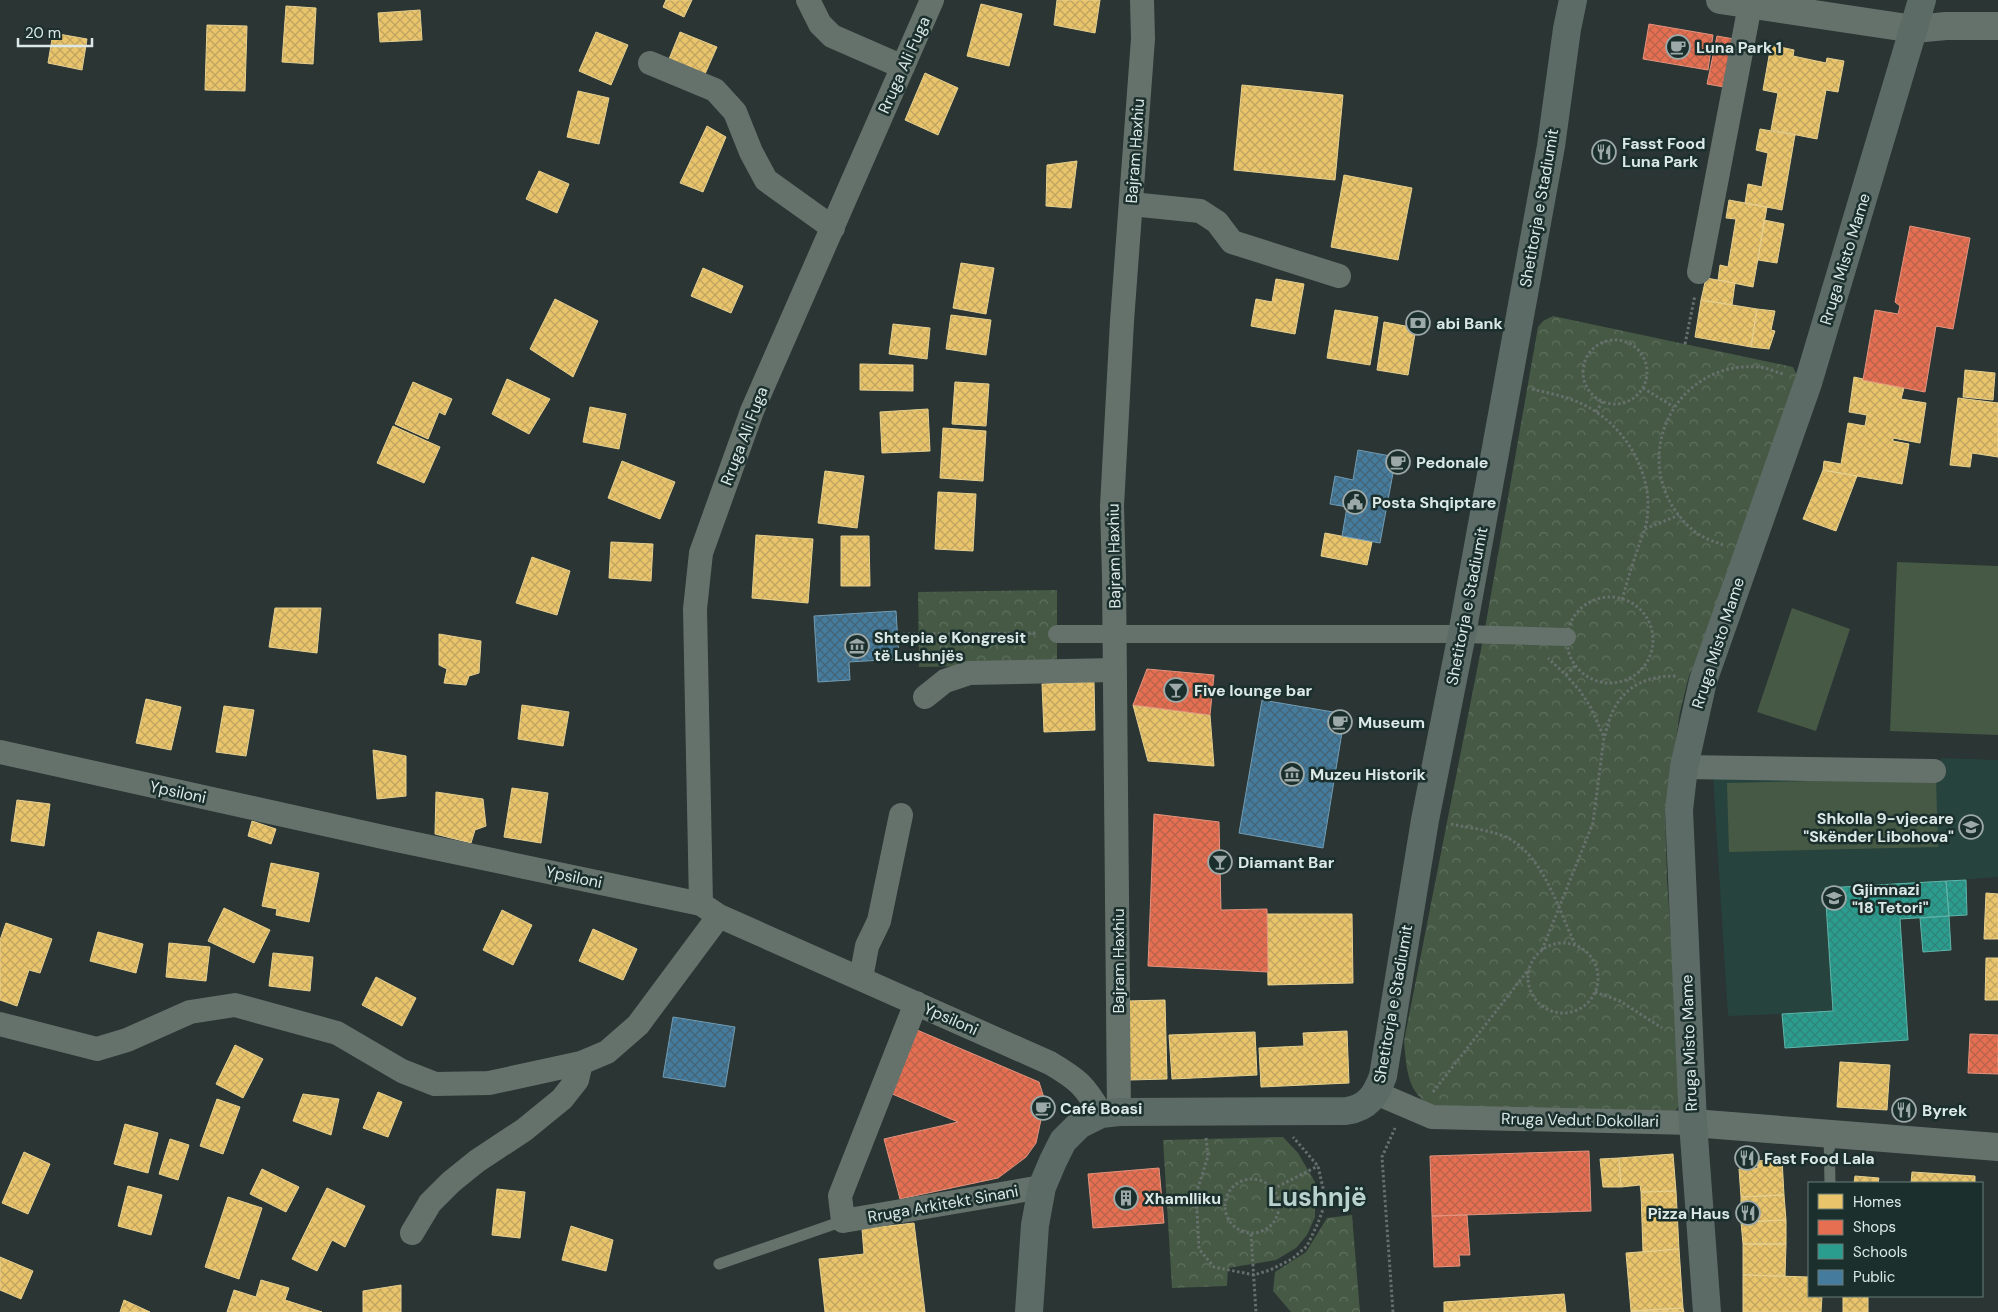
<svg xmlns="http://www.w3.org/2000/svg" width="1998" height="1312" viewBox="0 0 1998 1312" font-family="'DM Sans',sans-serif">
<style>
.built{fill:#27433e}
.green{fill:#455944}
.forest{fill:url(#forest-crowns)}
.homes{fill:url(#homes-cross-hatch);stroke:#e5cf8f}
.shops{fill:url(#shops-cross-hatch);stroke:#e3937e}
.schools{fill:url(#schools-cross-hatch);stroke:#5fb4a9}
.public{fill:url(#public-cross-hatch);stroke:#729cb3}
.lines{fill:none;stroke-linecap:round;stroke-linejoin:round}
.path{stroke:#66706c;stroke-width:3;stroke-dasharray:2.5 2.5;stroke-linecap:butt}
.service{stroke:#65726c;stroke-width:11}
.pedestrian{stroke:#65726c;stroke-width:18}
.minor{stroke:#65726c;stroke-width:24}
.tertiary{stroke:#65726c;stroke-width:28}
.secondary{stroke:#5c6b65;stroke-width:28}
.labels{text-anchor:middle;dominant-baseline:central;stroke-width:5;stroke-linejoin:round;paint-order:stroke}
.poi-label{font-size:16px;font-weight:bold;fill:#dbe8e6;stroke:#1b302d;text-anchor:start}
.street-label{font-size:16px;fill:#dbe8e6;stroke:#1b302d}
.town-label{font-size:26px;font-weight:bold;fill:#b8d1cc;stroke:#1b302d}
</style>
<defs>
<pattern id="forest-crowns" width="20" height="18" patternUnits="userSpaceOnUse" patternTransform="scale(1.25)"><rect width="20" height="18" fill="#455944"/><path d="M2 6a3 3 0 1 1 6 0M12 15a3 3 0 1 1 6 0" fill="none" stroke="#5f715f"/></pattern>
<pattern id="homes-cross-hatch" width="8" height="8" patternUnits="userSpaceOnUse" patternTransform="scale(1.25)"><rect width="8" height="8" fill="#e9c46a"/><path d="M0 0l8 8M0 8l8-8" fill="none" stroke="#bfa461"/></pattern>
<pattern id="shops-cross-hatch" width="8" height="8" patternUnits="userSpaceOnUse" patternTransform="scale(1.25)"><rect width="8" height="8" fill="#e76f51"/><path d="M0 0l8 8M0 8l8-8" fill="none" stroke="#b6634d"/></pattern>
<pattern id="schools-cross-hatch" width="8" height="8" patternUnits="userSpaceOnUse" patternTransform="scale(1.25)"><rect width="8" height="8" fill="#2a9d8f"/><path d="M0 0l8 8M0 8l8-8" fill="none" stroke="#318379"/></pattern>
<pattern id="public-cross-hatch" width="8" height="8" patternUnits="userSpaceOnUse" patternTransform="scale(1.25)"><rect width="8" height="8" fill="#457b9d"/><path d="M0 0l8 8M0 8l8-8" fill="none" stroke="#446375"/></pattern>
</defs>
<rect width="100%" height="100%" fill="#2a3534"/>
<!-- built -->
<path class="built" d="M1941,758l57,2v117l-51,4 -47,38 8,121 -123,8 -3,-34 -54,2 -15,-240h227z"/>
<!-- green -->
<path class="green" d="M1897,562l101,4v169l-108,-4z
M1792,608l58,21 -34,102 -59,-19z
M1936,778l2,69 -209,5 -2,-69z"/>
<!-- forest -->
<path class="forest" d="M1553,316l240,51 6,13 -100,275 -10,21 -9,36 -15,99 2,68 11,161 1,65 -4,7 -223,2c-9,-4 -22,-8 -29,-14 -17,-14 -17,-39 -19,-59l80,-407 54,-307 5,-6z
M1057,590v75l-138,2 -1,-75z
M1283,1137l15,16 17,29v35l-8,18 -11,13 -20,12 -48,8 -1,18 -55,2 -9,-148z
M1352,1215l8,97h-69l-18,-21 2,-19 31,-20 21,-34z"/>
<!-- homes -->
<path class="homes" d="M666,0h26l-8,17 -21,-10z
M1057,0h43l-5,33 -41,-8z
M981,4l41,10 -13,52 -42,-10z
M286,6l30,2 -3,56 -31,-2z
M420,10l2,30 -42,2 -2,-29z
M207,25l40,1 -2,65 -40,-1z
M596,32l32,13 -17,40 -32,-14z
M680,32l37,15 -12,27 -36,-15z
M53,33l34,6 -5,31 -34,-7z
M1771,45l23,5 -1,6 33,7 1,-5 17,3 -6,31 -12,-2 -9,49 -46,-9 7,-37 -15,-3z
M925,73l33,15 -20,47 -33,-15z
M1242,85l101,10 -8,85 -101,-10z
M578,91l31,7 -10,46 -32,-7z
M707,126l19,11 -23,55 -23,-9z
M1760,129l35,6 -13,75 -37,-7 3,-19 14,3 6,-34 -12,-3z
M1077,161l-6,47 -25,-2 1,-41z
M539,171l30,13 -12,29 -31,-14z
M1344,175l68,13 -14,72 -67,-13z
M1729,200l38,7 -14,80 -35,-7 2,-15 8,2 8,-48 -10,-1z
M1764,220l20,4 -7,39 -19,-3z
M961,263l33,5 -8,46 -33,-6z
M703,268l40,18 -12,27 -40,-17z
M1706,278l29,5 -3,22 -31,-5z
M1276,279l28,5 -9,50 -44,-8 5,-27 16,3z
M555,299l43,22 -25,56 -43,-28z
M1701,300l56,9 -6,38 -56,-10z
M1757,309l18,2 -4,19 4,1 -6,18 -18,-2z
M1335,310l43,7 -8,48 -43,-7z
M951,315l40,5 -5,35 -40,-6z
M1384,322l32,6 -8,47 -31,-5z
M893,324l37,4 -3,31 -38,-5z
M860,364l53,1v26l-53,-1z
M1965,370l30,3 -2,27 -30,-3z
M1854,377l50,11 -3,11 25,4 -6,40 -27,-5v3l16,3 -7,40 -79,-14 1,-9 17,3 7,-41 17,3 2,-11 -18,-3z
M507,379l43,20 -21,35 -37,-20z
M413,382l39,17 -7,16 -6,-3 -11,27 -33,-15z
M955,382l34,2 -3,42 -34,-2z
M1958,398l40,5v54l-26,-4 -2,14 -20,-2z
M590,407l36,7 -7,35 -36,-7z
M928,409l2,42 -48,2 -2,-41z
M393,426l47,21 -16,36 -47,-20z
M943,428l43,3 -3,50 -43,-3z
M622,461l53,21 -15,37 -52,-21z
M1823,470l34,6 -21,55 -33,-12z
M825,471l39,5 -7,52 -39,-5z
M938,492l38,2 -3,57 -38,-2z
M1325,533l47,9 -5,23 -46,-9z
M756,535l57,4 -5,64 -56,-5z
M841,536h28l1,50h-29z
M611,542l42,2 -2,37 -42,-3z
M532,557l38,14 -13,44 -41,-12z
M275,608h46l-4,45 -48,-6z
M439,634l42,7 -2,32 -10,3 -3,9 -22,-2 3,-14 -8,-4z
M1094,682l1,48 -51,2 -2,-48z
M146,699l35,8 -10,43 -35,-7z
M522,705l47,7 -6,34 -45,-7z
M1133,705l77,10 4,51 -66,-5z
M224,706l30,4 -8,46 -30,-4z
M373,750l33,6v40l-29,3z
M512,788l36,5 -7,50 -37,-6z
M436,792l47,7 3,27 -11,4 -4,13 -36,-9z
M17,800l33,4 -6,42 -33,-5z
M252,821l24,8 -5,15 -23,-8z
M271,863l48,10 -10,49 -33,-7 1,-6 -15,-3z
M1986,893l12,1v45h-14z
M224,908l46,22 -16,33 -46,-22z
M502,910l30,15 -19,40 -30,-15z
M1267,914h85l1,69 -85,2z
M6,923l46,16 -12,34 -11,-3 -12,36 -17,-6v-60z
M593,929l44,20 -14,31 -44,-19z
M98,932l45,12 -7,29 -46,-12z
M169,943l41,4 -4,34 -40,-4z
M273,953l40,4 -3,34 -41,-5z
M1986,958h12v42h-13z
M376,977l40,21 -14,28 -40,-21z
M1165,1000l2,79 -38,1 -1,-79z
M1347,1031l2,52 -88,4 -2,-39 45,-2 -1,-13z
M1255,1032l2,43 -85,4 -3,-44z
M235,1045l28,14 -20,39 -27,-14z
M1840,1062l50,3 -3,45 -50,-3z
M378,1092l24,10 -14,35 -25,-9z
M303,1094l36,5 -8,36 -38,-14z
M217,1099l23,8 -17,47 -23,-8z
M125,1124l33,9 -10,40 -34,-9z
M170,1139l19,6 -11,35 -19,-6z
M24,1152l26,12 -22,50 -26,-11z
M1673,1154l3,37 -35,1 -1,-7 -19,2 -2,-29z
M1619,1158l2,29h-18l-3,-28z
M1782,1159l2,36 -43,2 -2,-28 19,-1 -1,-7z
M262,1169l37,18 -13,25 -36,-18z
M1912,1172l63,4v7h-64z
M1855,1176l24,2 -1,5h-24z
M128,1186l34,9 -11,40 -33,-9z
M327,1188l38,18 -20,41 -13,-7 -15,31 -25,-12z
M497,1189l28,3 -5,46 -28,-3z
M1676,1191l3,58 -36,3 -2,-60z
M1784,1195l2,25 -45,2v-25z
M228,1197l34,11 -23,71 -34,-12z
M1786,1220v24h-43l-2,-22z
M914,1223l11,89h-100l-6,-53 45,-5 -2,-25z
M571,1226l42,14 -7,31 -44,-11z
M1743,1244h43l-1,32 -42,-1z
M1679,1249l4,59 -52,3 -5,-58z
M0,1257l33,14 -12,28 -21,-9z
M1743,1275l66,2v19h13l-1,16h-78z
M261,1280l28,8 -4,12 37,12h-95l7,-22 22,7z
M401,1285v27h-38v-21z
M1564,1294l2,18h-122v-10z
M1843,1296h25v16h-25z
M124,1300l26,12h-30z
M1683,1308l1,4h-53v-1z"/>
<!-- shops -->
<path class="shops" d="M1649,24l64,11 -5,35 -65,-11z
M1717,36l17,3 -10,48 -17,-3z
M1910,226l60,12 -17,91 -17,-3 -11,66 -62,-12 12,-70 23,4 2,-8 -5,-4z
M1147,669l67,6 -4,40 -77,-10z
M1154,814l65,8 2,88 46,-1 1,63 -120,-6z
M917,1030l122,52 6,19 -9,42 -10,14 -28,21 -98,21 -16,-60 74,-17 -68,-29z
M1970,1034l28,1v39l-30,-1z
M1589,1151l2,60 -159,5 -2,-60z
M1159,1168l5,55 -71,5 -5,-54z
M1467,1215l3,40h-11l1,11 -26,1 -2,-51z"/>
<!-- schools -->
<path class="schools" d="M1966,880l1,35 -18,1 -3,-35z
M1946,881l3,35 -49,3 8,121 -123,8 -3,-34 51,-3 -8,-123z
M1949,916l2,34 -28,2 -3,-34z"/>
<!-- public -->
<path class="public" d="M1358,450l38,7 -16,86 -38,-7 5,-29 -17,-3 5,-28 18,4z
M896,611l3,48 -50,3 1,18 -32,2 -4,-66z
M1262,700l83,14 -22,134 -84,-15z
M673,1017l62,10 -10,60 -62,-10z"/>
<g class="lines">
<!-- path -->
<path class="path" d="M1583 372a32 32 0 1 1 64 0a32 32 0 1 1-64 0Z
M1685,344l10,-49
M1643,388l31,19
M1532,389c16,4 33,7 48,14 43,19 74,69 67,116 -1,9 -6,20 -9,29 -6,17 -11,34 -16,52
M1596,412l7,-11
M1645,529l34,-14
M1723,545c-7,-3 -15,-5 -21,-9 -10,-5 -18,-14 -25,-23 -46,-63 2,-152 80,-146 9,0 18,5 26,7
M1567 640a43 43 0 1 1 86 0a43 43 0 1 1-86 0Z
M898,634l138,-1
M1566,675l9,-9
M1605,736c8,-41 31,-61 73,-60
M1451,824c18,4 40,6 57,14 36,19 50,71 67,106
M1528 978a35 35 0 1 1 70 0a35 35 0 1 1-70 0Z
M1542,950l51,-127 11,-86 -14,-31 -10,-15 -14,-16 -18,-17
M1595,992l25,9 42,27
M1433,1092l96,-123
M1206,1138l2,18 -12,38 3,55 15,18 40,8 16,-5 22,-11 15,-13 11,-23 8,-22 -8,-35 -25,-29
M1225 1206a27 27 0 1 1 54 0a27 27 0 1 1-54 0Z
M1273,1189l45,-23
M1196,1194l28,8
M1251,1234l5,78
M1393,1312l-11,-155 13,-29"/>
<!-- service -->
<path class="service" d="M1829,1134l1,49
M719,1264l124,-43"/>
<!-- pedestrian -->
<path class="pedestrian" d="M1057,634h405l105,3"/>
<!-- minor -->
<path class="minor" d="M808,0l12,24 12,12 71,31
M650,63l65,27 20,22 16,40 15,28 67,48
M1131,204l69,7 17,11 15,20 107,34
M1699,272l51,-267
M925,697l20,-16 24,-8 146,-3
M0,752l392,87 309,65 18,12 331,147c27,16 35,22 51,51
M1684,767l250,4
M701,904l-6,-295 6,-56 51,-142 180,-411
M861,978l6,-32 12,-25 22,-106
M916,1003l-76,193 3,25 199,-34
M0,1024l97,25 30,-9 63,-28 45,-7 102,28 65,38 33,13 54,-1 92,-20 26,-11 31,-27 81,-109
M1376,1093l56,24 261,6
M1119,1112l-5,-535 -2,-71 10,-185 21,-282 -1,-39
M412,1233l18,-30 21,-21 26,-21 47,-31 38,-31 15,-19 4,-17"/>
<!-- tertiary -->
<path class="tertiary" d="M1720,0l194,29 32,-3h52
M1693,1123l305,24"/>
<!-- secondary -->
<path class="secondary" d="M1029,1312l6,-87 7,-38 11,-26 10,-20 16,-16 22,-11 18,-2 227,-1c22,-3 30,-16 37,-35l42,-256 37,-186 89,-488 16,-117 6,-29
M1707,1312l-14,-189 -14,-313 5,-43 19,-86 105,-298 114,-383"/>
</g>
<!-- icons -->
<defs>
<g id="cafe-ring" transform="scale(1.25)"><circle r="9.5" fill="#1b302d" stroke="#9da9a8" stroke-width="1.5"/><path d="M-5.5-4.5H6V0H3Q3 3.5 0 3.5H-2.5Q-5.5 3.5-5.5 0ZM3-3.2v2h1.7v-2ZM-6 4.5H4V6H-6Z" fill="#9da9a8"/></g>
<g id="restaurant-ring" transform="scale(1.25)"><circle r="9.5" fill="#1b302d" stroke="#9da9a8" stroke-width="1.5"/><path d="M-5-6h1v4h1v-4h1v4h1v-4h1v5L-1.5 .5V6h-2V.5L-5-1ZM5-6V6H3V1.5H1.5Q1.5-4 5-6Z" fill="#9da9a8"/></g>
<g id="bank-ring" transform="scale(1.25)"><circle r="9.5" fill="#1b302d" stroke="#9da9a8" stroke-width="1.5"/><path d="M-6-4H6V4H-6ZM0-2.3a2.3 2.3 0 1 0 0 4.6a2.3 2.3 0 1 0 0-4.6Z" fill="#9da9a8"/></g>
<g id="civic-ring" transform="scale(1.25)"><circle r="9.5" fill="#1b302d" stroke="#9da9a8" stroke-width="1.5"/><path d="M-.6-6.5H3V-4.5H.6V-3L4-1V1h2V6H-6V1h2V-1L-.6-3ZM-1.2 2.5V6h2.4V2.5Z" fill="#9da9a8"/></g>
<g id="museum-ring" transform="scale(1.25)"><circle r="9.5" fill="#1b302d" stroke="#9da9a8" stroke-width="1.5"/><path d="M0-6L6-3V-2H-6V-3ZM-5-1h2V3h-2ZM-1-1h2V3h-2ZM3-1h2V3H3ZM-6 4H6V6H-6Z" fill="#9da9a8"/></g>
<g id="bar-ring" transform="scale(1.25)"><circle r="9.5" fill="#1b302d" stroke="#9da9a8" stroke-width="1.5"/><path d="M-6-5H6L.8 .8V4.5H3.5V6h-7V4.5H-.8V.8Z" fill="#9da9a8"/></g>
<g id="school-ring" transform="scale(1.25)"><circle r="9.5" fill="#1b302d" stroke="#9da9a8" stroke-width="1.5"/><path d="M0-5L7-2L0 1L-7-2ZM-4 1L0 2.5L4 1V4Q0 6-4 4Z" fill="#9da9a8"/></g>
<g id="building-ring" transform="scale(1.25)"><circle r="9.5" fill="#1b302d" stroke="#9da9a8" stroke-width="1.5"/><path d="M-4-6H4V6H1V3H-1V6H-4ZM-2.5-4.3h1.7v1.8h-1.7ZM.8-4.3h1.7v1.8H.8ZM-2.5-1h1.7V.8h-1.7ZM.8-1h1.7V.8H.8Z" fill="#9da9a8"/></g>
</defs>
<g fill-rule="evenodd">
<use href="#cafe-ring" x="1678" y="47"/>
<use href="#restaurant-ring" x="1604" y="152"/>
<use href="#bank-ring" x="1418" y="323"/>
<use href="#cafe-ring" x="1398" y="462"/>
<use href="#civic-ring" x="1355" y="502"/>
<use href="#museum-ring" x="857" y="646"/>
<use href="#bar-ring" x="1176" y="690"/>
<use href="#cafe-ring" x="1340" y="722"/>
<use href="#museum-ring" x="1292" y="774"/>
<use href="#school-ring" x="1971" y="827"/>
<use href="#bar-ring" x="1220" y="862"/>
<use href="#school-ring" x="1834" y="898"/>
<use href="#cafe-ring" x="1043" y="1108"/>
<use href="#restaurant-ring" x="1904" y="1110"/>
<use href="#restaurant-ring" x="1747" y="1158"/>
<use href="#building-ring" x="1126" y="1198"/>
<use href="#restaurant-ring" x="1748" y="1213"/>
</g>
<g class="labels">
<!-- poi labels -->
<g class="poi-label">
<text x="1696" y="47">Luna Park 1</text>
<text x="1622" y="143">Fasst Food<tspan x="1622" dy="18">Luna Park</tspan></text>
<text x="1436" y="323">abi Bank</text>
<text x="1416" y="462">Pedonale</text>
<text x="1372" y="502">Posta Shqiptare</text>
<text x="874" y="637">Shtepia e Kongresit<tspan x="874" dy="18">të Lushnjës</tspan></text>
<text x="1194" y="690">Five lounge bar</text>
<text x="1358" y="722">Museum</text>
<text x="1310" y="774">Muzeu Historik</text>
<text x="1954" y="818" text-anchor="end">Shkolla 9-vjecare<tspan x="1954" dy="18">"Skënder Libohova"</tspan></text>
<text x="1238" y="862">Diamant Bar</text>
<text x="1852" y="889">Gjimnazi<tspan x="1852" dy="18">"18 Tetori"</tspan></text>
<text x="1060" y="1108">Café Boasi</text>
<text x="1922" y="1110">Byrek</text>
<text x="1764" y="1158">Fast Food Lala</text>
<text x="1144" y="1198">Xhamlliku</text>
<text x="1730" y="1213" text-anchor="end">Pizza Haus</text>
</g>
<!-- street labels -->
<g class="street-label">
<text transform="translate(904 65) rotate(-66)">Rruga Ali Fuga</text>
<text transform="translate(1135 151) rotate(-86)">Bajram Haxhiu</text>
<text transform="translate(1539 208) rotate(-80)">Shetitorja e Stadiumit</text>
<text transform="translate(1845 259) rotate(-73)">Rruga Misto Mame</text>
<text transform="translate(744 436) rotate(-69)">Rruga Ali Fuga</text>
<text transform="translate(1114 556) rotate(-91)">Bajram Haxhiu</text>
<text transform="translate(1467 606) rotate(-79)">Shetitorja e Stadiumit</text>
<text transform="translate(1718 643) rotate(-72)">Rruga Misto Mame</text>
<text transform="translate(178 792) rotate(12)">Ypsiloni</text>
<text transform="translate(574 877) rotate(12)">Ypsiloni</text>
<text transform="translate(1118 961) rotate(-90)">Bajram Haxhiu</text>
<text transform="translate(1393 1004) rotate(-80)">Shetitorja e Stadiumit</text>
<text transform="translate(951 1019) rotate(24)">Ypsiloni</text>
<text transform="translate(1689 1043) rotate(-92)">Rruga Misto Mame</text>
<text transform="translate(1580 1120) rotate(1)">Rruga Vedut Dokollari</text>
<text transform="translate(943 1204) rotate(-10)">Rruga Arkitekt Sinani</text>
</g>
<!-- town labels -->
<g class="town-label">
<text x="1317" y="1197">Lushnjë</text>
</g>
</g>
<!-- legend -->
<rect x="1808" y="1182" width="175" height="115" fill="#1b302d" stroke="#687a77"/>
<rect x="1818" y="1194" width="25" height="15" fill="#e9c46a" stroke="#687a77"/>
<text x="1853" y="1207" font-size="15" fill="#dbe8e6">Homes</text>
<rect x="1818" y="1220" width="25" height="15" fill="#e76f51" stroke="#687a77"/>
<text x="1853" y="1232" font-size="15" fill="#dbe8e6">Shops</text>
<rect x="1818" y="1244" width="25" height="15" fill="#2a9d8f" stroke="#687a77"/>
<text x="1853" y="1257" font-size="15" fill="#dbe8e6">Schools</text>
<rect x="1818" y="1270" width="25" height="15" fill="#457b9d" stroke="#687a77"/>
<text x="1853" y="1282" font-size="15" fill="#dbe8e6">Public</text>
<!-- scale -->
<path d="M18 38v8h74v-8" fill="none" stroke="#dbe8e6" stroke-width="2.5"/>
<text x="25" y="38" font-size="15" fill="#dbe8e6" stroke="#1b302d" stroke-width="4" paint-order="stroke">20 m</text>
</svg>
